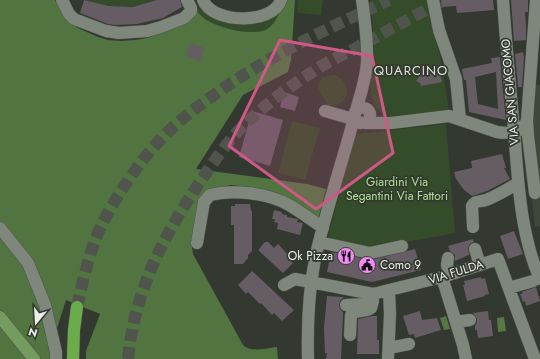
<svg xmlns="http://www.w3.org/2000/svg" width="540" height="359" viewBox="0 0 540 359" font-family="Jost,sans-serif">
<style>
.built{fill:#3e4739}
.green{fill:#354c2a}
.forest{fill:#517440}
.water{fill:#567944}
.building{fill:#655c64;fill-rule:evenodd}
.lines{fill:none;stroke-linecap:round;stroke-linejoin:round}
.highway-tunnel{stroke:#4f544c;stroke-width:12;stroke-dasharray:12 6;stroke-linecap:butt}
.minor-casing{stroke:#51564e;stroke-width:13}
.major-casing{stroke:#51564e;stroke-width:13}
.highway-casing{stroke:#51564e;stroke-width:13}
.minor{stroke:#7f867c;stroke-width:12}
.major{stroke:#749c5f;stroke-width:12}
.highway{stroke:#6cab4b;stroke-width:12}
.marked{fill:#ce5886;fill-opacity:0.2;stroke:#ce5886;stroke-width:3;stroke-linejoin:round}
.labels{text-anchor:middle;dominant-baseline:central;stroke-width:3.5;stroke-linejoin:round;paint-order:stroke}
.street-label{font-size:12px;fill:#ebeee9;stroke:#333930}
.park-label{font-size:12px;fill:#ace093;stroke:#333930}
.poi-label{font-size:12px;fill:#ebeee9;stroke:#333930;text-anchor:end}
.neighbourhood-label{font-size:13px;letter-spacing:1px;fill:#dbe2d8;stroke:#333930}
</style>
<rect width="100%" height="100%" fill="#333930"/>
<!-- built -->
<path class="built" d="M535,85h5v141l-5,1 -10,-87z"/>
<!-- green -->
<path class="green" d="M85,0h72c-28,10 -43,8 -72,0z
M298,0h25l-2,15 -24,-2z
M370,0h58v11l12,45 9,54 -59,6c-30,-8 -16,-44 -16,-66 0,-17 -2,-34 -4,-50z
M198,8l12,8 71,-7c-3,7 -6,16 -14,20 -14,8 -48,-1 -61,-9 -4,-3 -7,-7 -11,-11z
M334,75c20,7 16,32 -6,31l-11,-20 6,-9z
M292,121l28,7 -15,52 -27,-7z
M446,124l9,109 -85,16 -43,-9 27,-100 4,-6z"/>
<!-- forest -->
<path class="forest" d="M0,0h55l11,19 12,9 20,9 10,3 13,1 14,-1 12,-2 39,-15 9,-15c3,4 6,8 10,11 13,9 49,18 62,10 10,-6 14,-19 16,-29h12l-4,60 -3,12 -45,23 -47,74 111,15 19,5 -8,31 -68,-33 -19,-2 -16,4 -18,25 -5,33 1,7 50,91c8,8 24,3 34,2l1,12h-192v-8l14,-37 -34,-14 -13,41v18h-53z"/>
<!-- water -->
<path class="water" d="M446,316l4,13 -6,1 -4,-12z
M504,317l2,14 -8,1 -1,-14z"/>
<!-- building -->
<path class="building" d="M84,0l25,6 24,1 24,-7h23l2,7 -19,11 -26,6 -22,1 -7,-1 -28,-11z
M441,0h52l1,10 -37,3 -1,-7 -14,1z
M511,0h17v12h-3l1,15v13l-12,1z
M190,43l14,5 -4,13 -14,-5z
M523,52l1,5 -2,30h-4l-3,-33z
M500,57l2,25 4,38 -37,-8 -3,-32h-2l-2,-11 30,-6 -1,-5zM496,72l2,37 -20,-5 -3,-27z
M439,70l3,12 -21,4 -1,-3 -4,-2 3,-4 -1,-3z
M284,92l15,5 -4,14 -15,-4z
M252,111l31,9 -13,46 -31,-9z
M502,154l4,14h-2l6,11 -23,12 -15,5 -8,-6 -8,-11 -2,-7 18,-4 -1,-7z
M235,204h15l1,7h1v40l-4,4v3l-5,6h-9v-39h-3v-19h4z
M274,210l8,2v2l5,1v2l11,2 -1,3 6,1 -3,12 -23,-6 1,-6 -4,-1 1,-3h-3z
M514,231l9,23 -15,5 -8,-23z
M473,239l1,3 -4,2 -2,4 1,7 -14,6v-6l-5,-4 -2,-5z
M265,242h3l6,6 4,-4 12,13 -2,2 5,4 -10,10 -24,-22v-2z
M415,249l6,21 -49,12 -45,-10 4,-20 40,8z
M252,271l42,39 -12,11 -8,-8 -2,2 -11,-12 -1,1 -12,-12 -2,2 -8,-9z
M481,277v2l4,-1 4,16 -5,1 1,1 -18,5 -4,-16h2l-1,-4z
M536,287l4,14 -14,5 -1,-5 -2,1 -3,-8h2v-2z
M327,296l17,1 -4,4 -1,4 1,4 3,3v4l-2,43h-15l1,-6h-2l-1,-25z
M420,311l2,9 15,-2 4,12 -26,8 -1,-4 -5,1 -6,-19z
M488,311l1,9h2l2,16 -15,2 -1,-8h-2v-4l2,-4v-3l-4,-6z
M372,316h5v24h2v14h-22l1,-35z"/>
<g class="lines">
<!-- highway-tunnel -->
<path class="highway-tunnel" d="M77,307c5,-22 10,-45 18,-67 8,-20 20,-40 32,-58 11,-16 22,-31 36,-45 15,-16 33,-29 51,-42 56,-40 113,-66 175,-95
M128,359c6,-66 35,-123 72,-177 13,-19 26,-39 42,-55 20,-20 48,-41 72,-56 13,-9 28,-16 42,-23 29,-16 59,-32 88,-48"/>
<!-- minor casing -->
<g class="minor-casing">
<path id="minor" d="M62,0l7,14 5,5 32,12 13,2 28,-2 14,-4 23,-9 7,-7v-3l-4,-8
M203,0c9,24 70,25 78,0
M433,0l6,30 17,49 4,40
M503,0c3,44 7,87 11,130 4,49 6,104 26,149
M325,111l28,8
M355,112c8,-10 20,-1 13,10l-8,1
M527,120l1,16 7,57
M365,123h26l58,-7 48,16c12,2 27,1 30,-12l9,-120
M473,227l-1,-21c3,-6 8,-4 14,-6 11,-4 22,-11 32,-17
M0,228l28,35 17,42 11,47v7
M319,242l51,11 32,-7
M197,243l7,-41 6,-7c23,-6 58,-2 79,10 12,7 23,15 34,23
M475,249l5,16
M448,258l-1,7 2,10
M442,277l21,68 3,14
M284,285l11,-6 78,15 69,-17 56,-18 37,100
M509,288l24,-7
M346,305l19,-1
M456,322l14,-2
M350,335l1,-20c5,-6 14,-2 20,-7l2,-7v-7
M389,348l20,-4
M308,359c-1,-39 1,-79 11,-117 10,-40 23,-80 34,-120 5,-21 12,-37 14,-59 1,-21 -2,-42 -5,-63
M388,359l2,-45 -1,-23"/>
</g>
<!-- major casing -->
<g class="major-casing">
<path id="major" d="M0,317l34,42"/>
</g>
<!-- highway casing -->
<g class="highway-casing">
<path id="highway" d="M73,359l1,-29 3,-23"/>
</g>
<!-- minor -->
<use href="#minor" class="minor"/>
<!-- major -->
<use href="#major" class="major"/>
<!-- highway -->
<use href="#highway" class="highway"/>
</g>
<!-- marked area -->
<path class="marked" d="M280,40l92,16 21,97 -77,56 -87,-63z"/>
<!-- icons -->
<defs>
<g id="restaurant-disc" transform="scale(0.9)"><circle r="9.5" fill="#f28af3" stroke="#333930"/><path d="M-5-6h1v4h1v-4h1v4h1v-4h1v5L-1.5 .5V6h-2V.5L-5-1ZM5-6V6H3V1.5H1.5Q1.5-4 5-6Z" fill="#111"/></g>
<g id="civic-disc" transform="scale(0.9)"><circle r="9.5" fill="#f28af3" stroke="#333930"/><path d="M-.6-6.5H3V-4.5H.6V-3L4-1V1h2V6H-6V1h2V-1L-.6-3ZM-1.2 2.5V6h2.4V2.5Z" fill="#111"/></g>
</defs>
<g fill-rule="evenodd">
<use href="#restaurant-disc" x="346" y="256"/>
<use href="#civic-disc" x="367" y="265"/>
</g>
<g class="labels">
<!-- street labels -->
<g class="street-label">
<text transform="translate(510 92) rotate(-95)">VIA SAN GIACOMO</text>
<text transform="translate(456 272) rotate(-17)">VIA FULDA</text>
</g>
<!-- park labels -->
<g class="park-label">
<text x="397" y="182">Giardini Via<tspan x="397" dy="14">Segantini Via Fattori</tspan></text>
</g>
<!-- poi labels -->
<g class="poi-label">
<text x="333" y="256">Ok Pizza</text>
<text x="380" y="265" text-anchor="start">Como 9</text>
</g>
<!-- neighbourhood labels -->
<g class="neighbourhood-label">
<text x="411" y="70">QUARCINO</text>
</g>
</g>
<!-- north arrow -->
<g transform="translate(36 323) rotate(198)" stroke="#333930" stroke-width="3" paint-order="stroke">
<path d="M0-3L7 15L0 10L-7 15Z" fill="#ebeee9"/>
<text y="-6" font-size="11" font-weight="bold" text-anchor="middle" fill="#ebeee9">N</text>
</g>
</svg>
